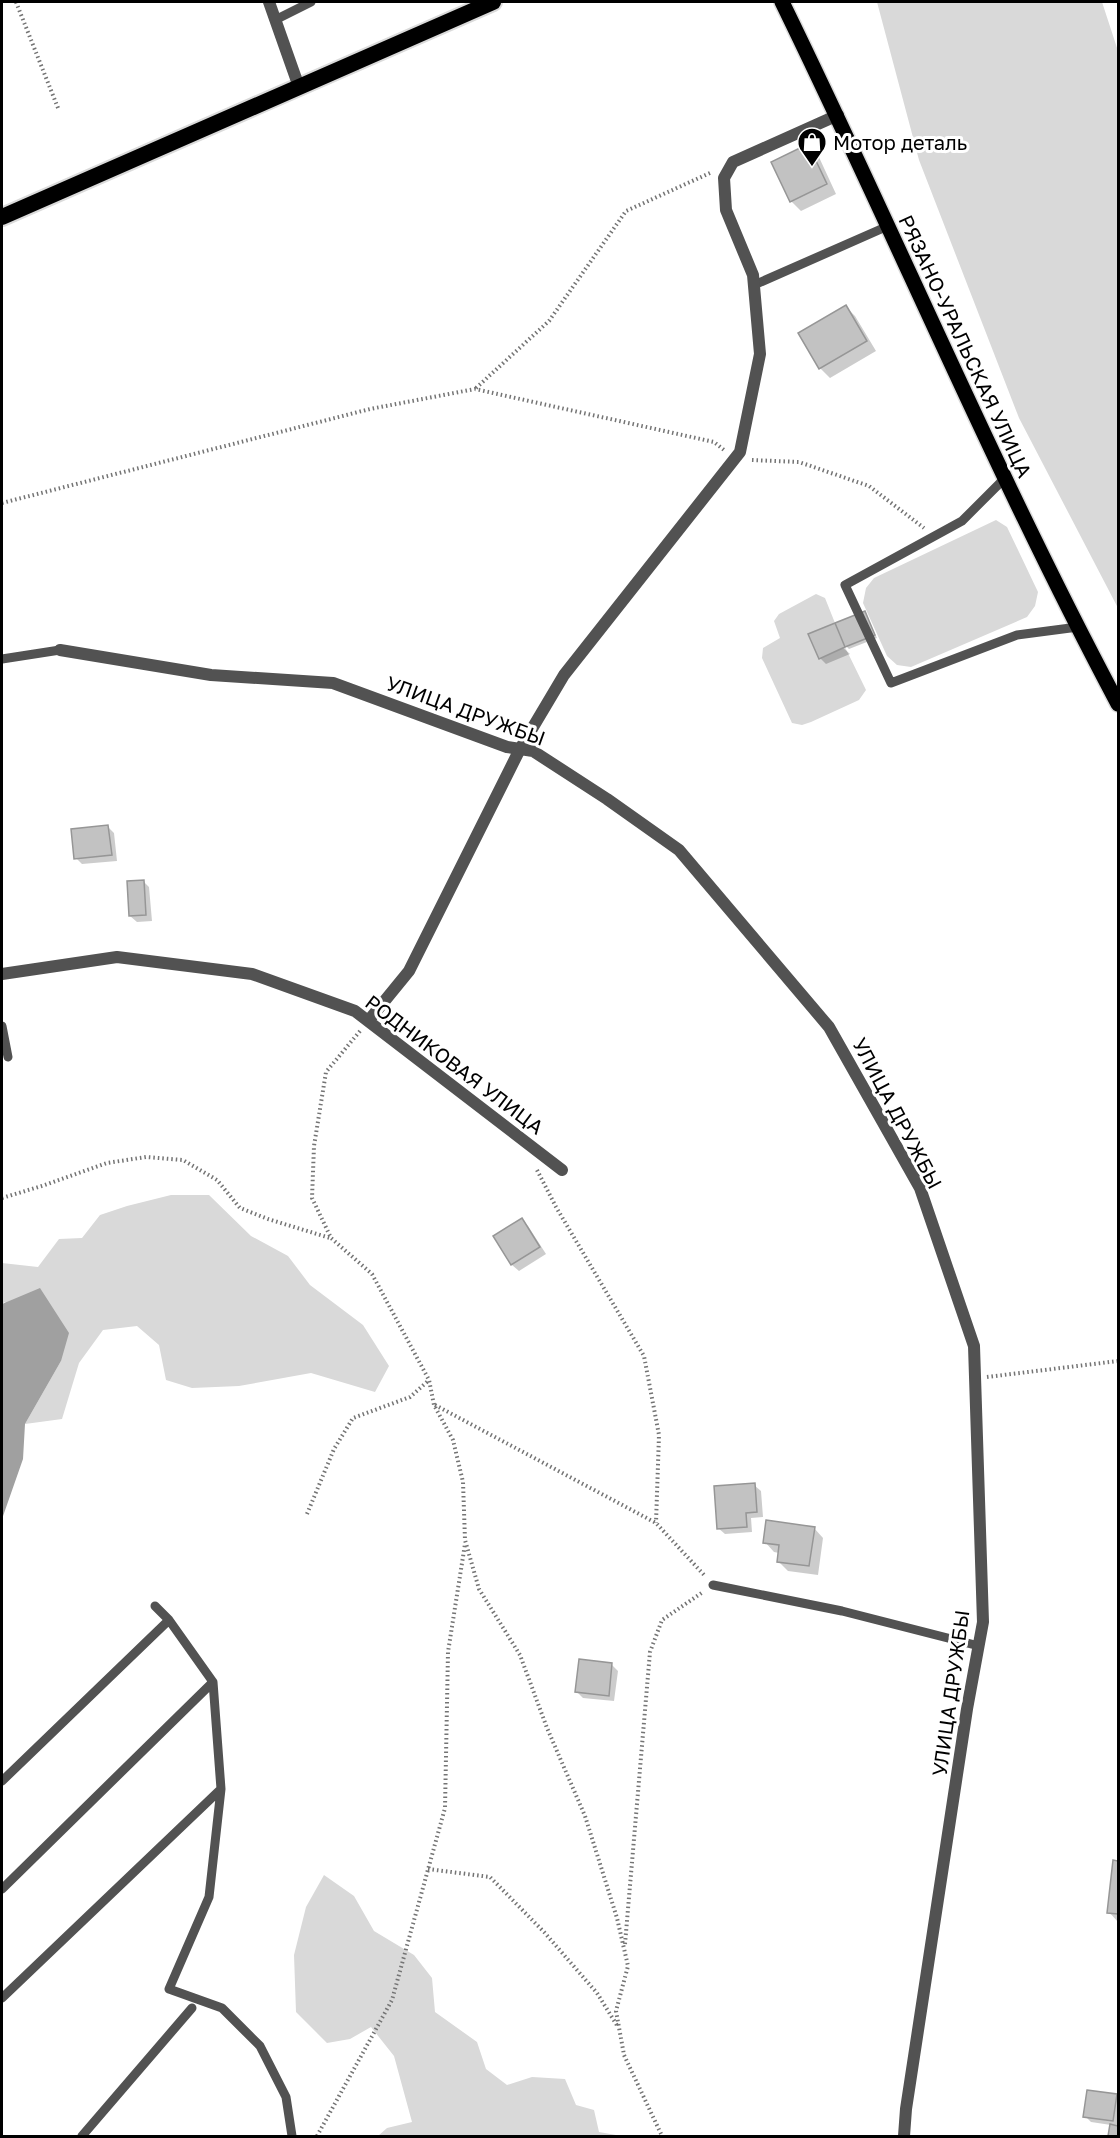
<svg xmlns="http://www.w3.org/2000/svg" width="1120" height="2138" viewBox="0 0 1120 2138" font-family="'Golos Text',sans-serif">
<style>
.green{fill:#d9d9d9}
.water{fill:#a0a0a0}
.shadow{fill:#0003}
.building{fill:#c2c2c2;stroke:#969696;stroke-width:1.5}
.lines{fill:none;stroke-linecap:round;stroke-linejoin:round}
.primary-casing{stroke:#dbdbdb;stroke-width:18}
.trunk-casing{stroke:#dbdbdb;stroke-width:20}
.path{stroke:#747474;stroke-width:4;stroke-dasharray:1.5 3;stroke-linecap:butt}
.service{stroke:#525252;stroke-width:9}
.minor{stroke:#525252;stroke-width:12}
.tertiary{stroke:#525252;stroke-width:12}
.primary{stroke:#000;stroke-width:15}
.trunk{stroke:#000;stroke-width:16}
.labels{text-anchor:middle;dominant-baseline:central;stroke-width:6;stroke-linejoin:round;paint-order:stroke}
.poi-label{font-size:20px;fill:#000;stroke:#fff;text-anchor:start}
.street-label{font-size:20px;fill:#000;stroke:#fff}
</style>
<rect width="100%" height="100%" fill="#fff"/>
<!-- green -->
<path class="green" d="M877,2h225l16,49v557l-99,-190 -100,-258z
M996,520l11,7 31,65 -3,14 -8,11 -116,50 -14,-2 -10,-9 -24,-53 3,-15 8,-10z
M816,594l9,4 10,25 -27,11 11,25 26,-12 21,43 -7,10 -48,22 -9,3 -10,-2 -30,-65 1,-10 17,-10 -6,-17 5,-7z
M171,1195h38l42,41 37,20 22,29 53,40 26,41 -14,26 -64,-19 -72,13 -47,2 -26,-8 -7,-35 -22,-19 -34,4 -24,33 -17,56 -37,5 36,-63 -56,-59 -3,2v-41l36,4 21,-28 23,-1 18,-23 27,-9z
M324,1875l30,21 20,35 40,24 18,23 3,34 42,30 9,27 21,16 25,-8 33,2 11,26 18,5 5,22 17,3 2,1h-240l9,-8 25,-6 -18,-66 -23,-29 -21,12 -23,4 -31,-31 -2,-57 12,-48z"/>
<!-- water -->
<path class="water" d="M40,1288l29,45 -8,28 -36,63 -2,35 -21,60v-215z"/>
<!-- shadow -->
<path class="shadow" d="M808,146l10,9 18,39 -35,17 -10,-10z
M846,307l9,9 21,35 -46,27 -10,-10 -20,-34z
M865,612l12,26 -28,11 -3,-3h-5l9,8 -24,10 -6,-6z
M108,827l6,6 3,28 -35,3 -6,-6z
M143,881l6,6 3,34 -15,1 -7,-6z
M522,1220l6,6 18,28 -27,17 -7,-6 -17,-28z
M754,1485l7,6 2,26 -12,1 1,14 -27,2 -7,-6z
M814,1528l9,10 -5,37 -30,-4 -10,-10 1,-8 -5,-1 -9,-10z
M612,1665l6,6 -4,30 -31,-3 -6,-6z
M1114,1862h4v60l-9,-10z
M1116,2096l2,2v38h-8l1,-11 -20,-3 -6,-6z"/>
<!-- building -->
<path class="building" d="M808,144l19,40 -37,18 -19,-40z
M846,305l21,36 -48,28 -21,-36z
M865,611l10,24 -30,12 -10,-24z
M835,623l10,24 -26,12 -11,-25z
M108,825l4,30 -38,4 -3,-30z
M144,880l2,35 -17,1 -2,-35z
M522,1218l18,29 -29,18 -18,-29z
M755,1483l2,29 -11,1 1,14 -30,2 -3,-43z
M766,1520l49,7 -6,39 -32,-4 2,-17 -16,-2z
M579,1659l33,4 -3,33 -34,-4z
M1113,1860l5,1v53l-11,-1z
M1087,2090l30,4 -4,27 -30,-4z
M1110,2124l8,2v10h-10z"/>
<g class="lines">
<!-- primary casing -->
<g class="primary-casing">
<path id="primary" d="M782,2c114,233 214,473 336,702"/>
</g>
<!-- trunk casing -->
<g class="trunk-casing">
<path id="trunk" d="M2,217l491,-215"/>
</g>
<!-- path -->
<path class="path" d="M16,2l42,106
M476,388l73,-67 77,-110 84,-38
M752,460l47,2 70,24 55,42
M2,503l368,-94 105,-20 239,53 10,8
M360,1031l-34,41 -12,74 -2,52 19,40 41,36 57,106 5,25 19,35 10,42 2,58 14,49 41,66 27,73 38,88 32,102 11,48 -12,45 8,44 38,81
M537,1170l19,37 88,149 15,79 -3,88
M2,1198l43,-13 62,-22 39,-6 37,3 34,20 23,28 28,11 62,19
M987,1377l131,-16
M435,1405l221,118 49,53
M307,1514l27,-65 19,-31 57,-21 19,-17
M428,1869l62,8 54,55 53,61 21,34
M625,1944l25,-292 12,-32 41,-28
M317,2136l75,-136 53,-192 3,-156 17,-108"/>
<!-- service -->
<path class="service" d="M275,20l36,-18
M754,285l134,-59
M1004,479l-42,42 -117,64 46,98 126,-48 61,-8
M2,659l58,-9
M2,1026l6,31
M713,1585l129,26 137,35
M155,1606l14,14 44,62 8,107 -12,108 -40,92 53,19 38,38 26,51 6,39
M2,1781l167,-161
M2,1889l211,-207
M2,1998l219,-209
M82,2136l110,-128"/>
<!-- minor -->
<path class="minor" d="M60,650l151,25 122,8 174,64 26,4 74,48 72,51 150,177 91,161 54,158 9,276 -16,87 -61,400 -2,27
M2,974l115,-17 135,17 103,37 207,159
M369,1020l40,-49 111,-222 44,-74 176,-223 20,-98 -7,-79 -27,-65 -2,-32 9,-16 105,-47"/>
<!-- tertiary -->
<path class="tertiary" d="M269,2l30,85"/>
<!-- primary -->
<use href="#primary" class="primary"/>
<!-- trunk -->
<use href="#trunk" class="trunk"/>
</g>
<!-- icons -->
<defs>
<g id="shop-pin" transform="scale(1.5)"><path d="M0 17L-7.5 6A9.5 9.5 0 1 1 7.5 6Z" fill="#000" stroke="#fff"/><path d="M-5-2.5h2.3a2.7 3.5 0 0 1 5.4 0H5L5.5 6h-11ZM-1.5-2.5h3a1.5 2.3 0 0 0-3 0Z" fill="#fff"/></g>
</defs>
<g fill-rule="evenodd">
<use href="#shop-pin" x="812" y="142"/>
</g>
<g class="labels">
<!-- poi labels -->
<g class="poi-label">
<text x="833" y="142">Мотор деталь</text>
</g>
<!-- street labels -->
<g class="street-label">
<text transform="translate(966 346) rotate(65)">РЯЗАНО-УРАЛЬСКАЯ УЛИЦА</text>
<text transform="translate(466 710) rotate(20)">УЛИЦА ДРУЖБЫ</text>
<text transform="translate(455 1064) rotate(37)">РОДНИКОВАЯ УЛИЦА</text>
<text transform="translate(898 1113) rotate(62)">УЛИЦА ДРУЖБЫ</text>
<text transform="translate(950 1693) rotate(-82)">УЛИЦА ДРУЖБЫ</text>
</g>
</g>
<!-- border -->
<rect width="1120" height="2138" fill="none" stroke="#000000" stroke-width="6"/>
</svg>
